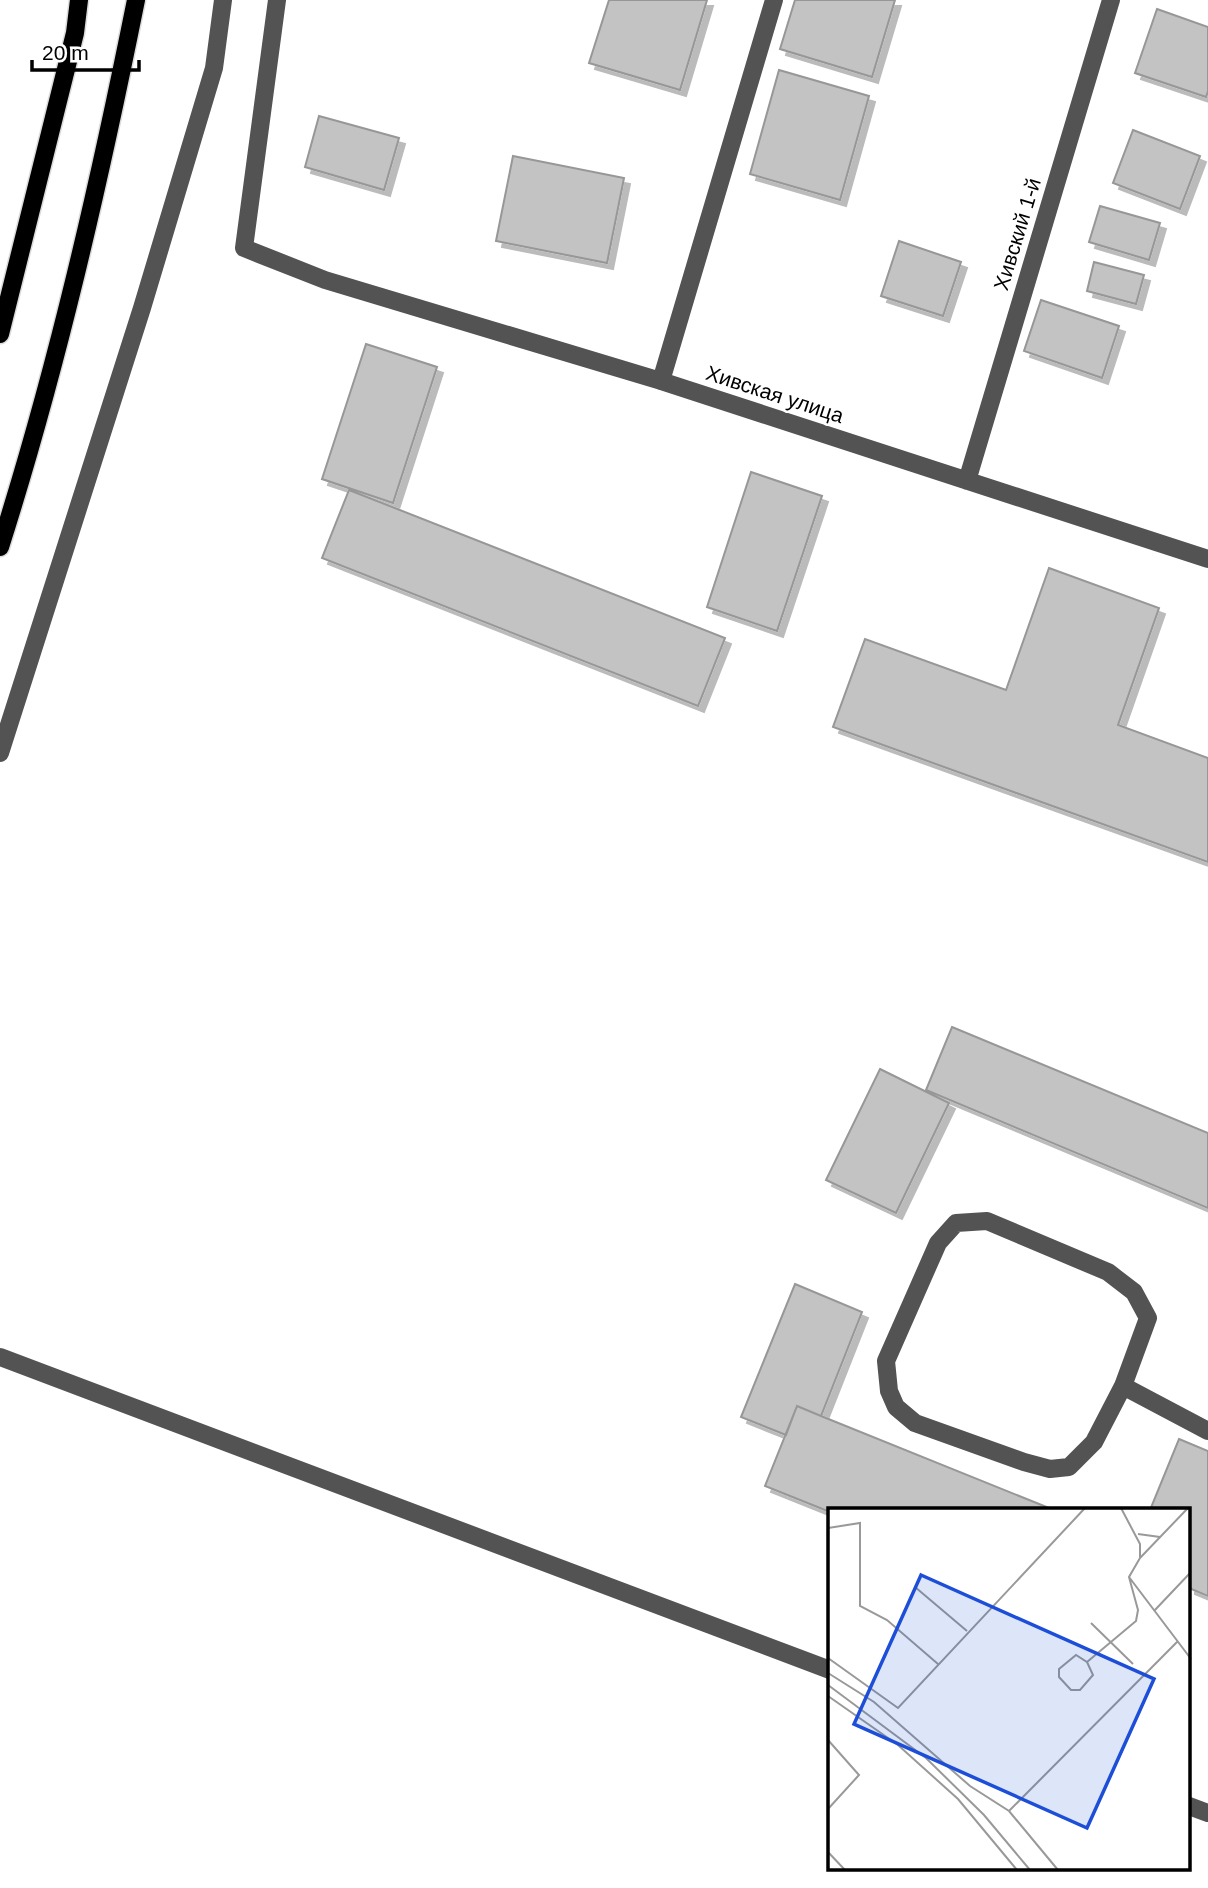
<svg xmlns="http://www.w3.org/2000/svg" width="1208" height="1888" viewBox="0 0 1208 1888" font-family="Helvetica,sans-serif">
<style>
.building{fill:#c3c3c3;stroke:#979797;stroke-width:2;filter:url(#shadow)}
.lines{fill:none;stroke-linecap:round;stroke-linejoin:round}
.major-casing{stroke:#dbdbdb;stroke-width:21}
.minor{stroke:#535353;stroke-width:18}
.major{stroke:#000;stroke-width:18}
.labels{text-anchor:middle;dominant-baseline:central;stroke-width:5;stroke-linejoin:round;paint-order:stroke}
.street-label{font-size:21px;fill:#000;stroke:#fff}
.inset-road{fill:none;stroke:#999;stroke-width:2}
.view{fill:#1d4ed8;fill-opacity:0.15;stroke:#1d4ed8;stroke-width:3.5}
.inset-edge{fill:none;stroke:#000;stroke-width:3.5}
</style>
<defs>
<filter id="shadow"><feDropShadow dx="6" dy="6" stdDeviation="0" flood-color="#0004"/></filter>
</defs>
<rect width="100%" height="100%" fill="#fff"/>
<!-- building -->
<path class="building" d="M609,0h98l-27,90 -91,-27z
M795,0h100l-23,77 -92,-28z
M1157,9l51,18v64l-2,6 -71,-24z
M779,70l90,26 -29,104 -90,-26z
M319,116l80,22 -15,52 -79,-23z
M1133,130l67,26 -20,53 -67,-26z
M513,156l111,22 -17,85 -111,-22z
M1100,206l60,17 -11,37 -60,-18z
M899,241l62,21 -18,54 -62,-20z
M1094,262l50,13 -8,29 -49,-13z
M1041,300l78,26 -17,52 -78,-27z
M366,344l71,23 -44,136 -71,-24z
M751,472l71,24 -45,135 -70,-24z
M349,490l376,148 -27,68 -376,-148z
M1049,568l110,40 -41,117 90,33v104l-375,-135 32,-88 141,51z
M952,1027l256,106v75l-282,-118z
M880,1069l69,34 -53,110 -70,-33z
M795,1284l67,28 -41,104 -24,-10 -11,29 -45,-18z
M797,1406l24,10 233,94h-224v2l-65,-26z
M1179,1439l29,12v145l-19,-8v-78h-39z"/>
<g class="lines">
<!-- major casing -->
<g class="major-casing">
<path id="major" d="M0,334l75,-301 4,-33
M0,547c57,-179 99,-363 136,-547"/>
</g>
<!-- minor -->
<path class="minor" d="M277,0l-33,248 81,32 336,101 547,178
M661,381l113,-381
M967,481l144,-481
M0,753l142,-445 72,-240 9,-68
M987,1221l121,51 26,20 14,26 -25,68 -29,56 -25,25 -19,2 -26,-7 -109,-39 -19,-16 -7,-16 -3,-30 52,-118 18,-20z
M0,1357l830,313
M1123,1386l85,45
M1189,1806l19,7"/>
<!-- major -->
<use href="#major" class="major"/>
</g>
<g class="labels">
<!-- street labels -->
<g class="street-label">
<text transform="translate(1017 234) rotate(-73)">Хивский 1-й</text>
<text transform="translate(775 394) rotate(18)">Хивская улица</text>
</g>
</g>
<!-- overview -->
<g transform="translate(828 1508)">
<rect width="362" height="362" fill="#fff"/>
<path class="inset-road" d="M293,0l19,36v14l-11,19 62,82M0,20l32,-5v83l27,14 51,44M310,26l22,3M312,50l48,-50M87,79l52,44M326,103l37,-39M263,115l42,41M0,150l70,50 187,-200M259,154l6,13 -13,15h-9l-12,-13v-8l17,-14 11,7 49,-41 2,-11 -9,-33M0,165l46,29 96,84 39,25 49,59M0,177l98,73 58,57 46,55M0,188l70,49 60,54 59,71M0,232l31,35 -31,34M181,303l168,-169M0,344l17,18"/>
<path class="view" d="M93,67l233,104 -67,149 -233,-104z"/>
<rect width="362" height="362" class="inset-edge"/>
</g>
<!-- scale -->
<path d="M32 60v10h107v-10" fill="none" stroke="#000000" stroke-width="3.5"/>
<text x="42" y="60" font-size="21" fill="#000000" stroke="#ffffff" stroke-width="5" paint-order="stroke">20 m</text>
</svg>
